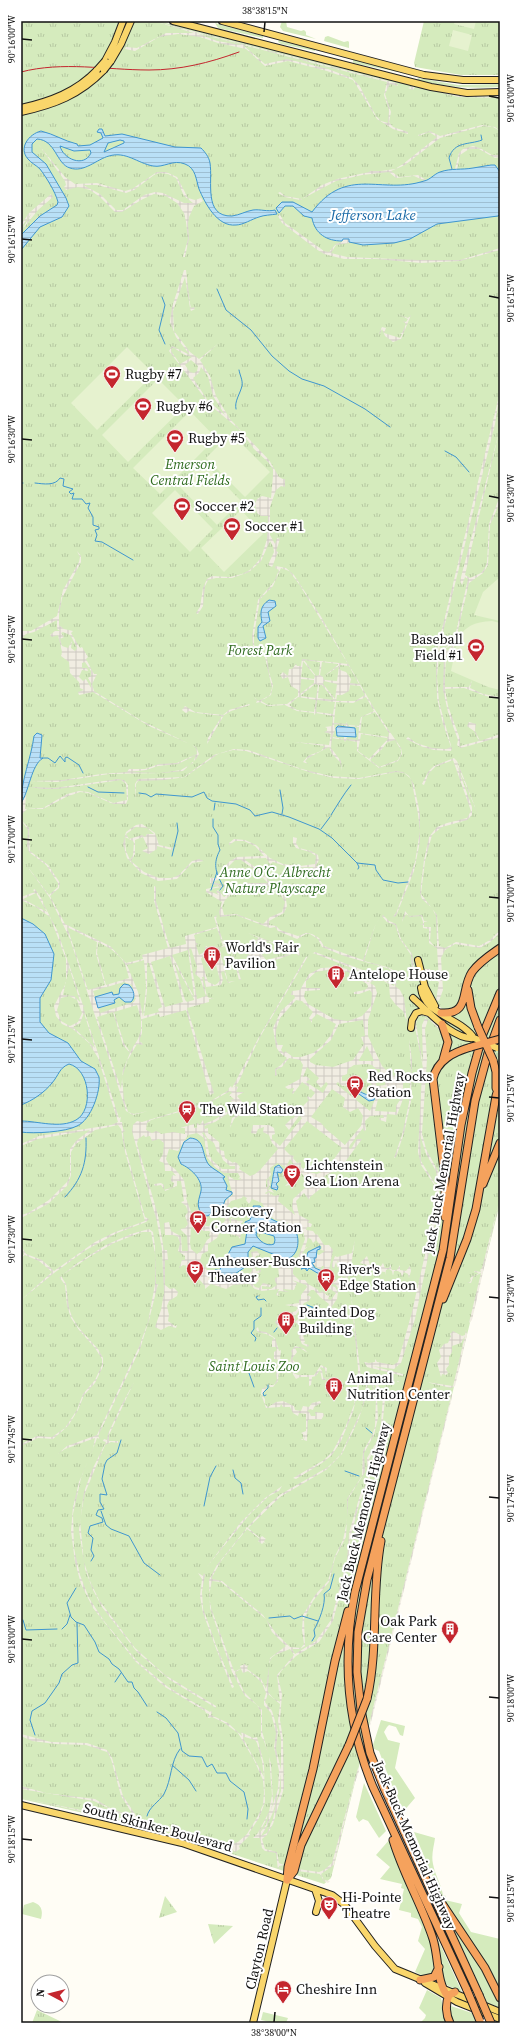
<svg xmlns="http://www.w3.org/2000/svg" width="521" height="2044" viewBox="0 0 521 2044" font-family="'Source Serif 4',serif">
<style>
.grass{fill:#d5ebbd}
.park{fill:url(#park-tufts)}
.pitch{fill:#e6f2cf}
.plaza{fill:url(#plaza-grid);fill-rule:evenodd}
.water{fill:url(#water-rules);stroke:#3f96cf;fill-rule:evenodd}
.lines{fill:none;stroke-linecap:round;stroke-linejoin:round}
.stream{stroke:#3f96cf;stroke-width:1}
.primary-casing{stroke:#222;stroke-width:8}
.highway-casing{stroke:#222;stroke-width:9}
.primary{stroke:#f9d66b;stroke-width:6}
.highway{stroke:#f5a25d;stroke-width:7}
.tram{stroke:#c4262e;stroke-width:1}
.primary-bridge-casing{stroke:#222;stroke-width:8;stroke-linecap:butt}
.highway-bridge-casing{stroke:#222;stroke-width:9;stroke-linecap:butt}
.primary-bridge{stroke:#f9d66b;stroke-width:6}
.highway-bridge{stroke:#f5a25d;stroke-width:7}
.ticks{fill:none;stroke:#111;stroke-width:1.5}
.labels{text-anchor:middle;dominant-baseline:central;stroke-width:4;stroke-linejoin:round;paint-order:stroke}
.poi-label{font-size:14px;fill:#111;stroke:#fff;text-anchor:start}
.park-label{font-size:14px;font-style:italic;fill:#2f6b1f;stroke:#fff}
.street-label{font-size:14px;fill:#111;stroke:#fff}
.water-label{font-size:15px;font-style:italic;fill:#1768a6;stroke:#fff}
.neatline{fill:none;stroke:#111;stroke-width:1.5}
.ticks-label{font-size:10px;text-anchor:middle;fill:#111}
</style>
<defs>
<pattern id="park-tufts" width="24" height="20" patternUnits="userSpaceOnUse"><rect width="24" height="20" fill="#d5ebbd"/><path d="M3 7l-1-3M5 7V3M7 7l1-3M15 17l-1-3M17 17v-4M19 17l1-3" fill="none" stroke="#b6c8a1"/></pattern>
<pattern id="plaza-grid" width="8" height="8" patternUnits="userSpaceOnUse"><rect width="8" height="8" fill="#f1ede2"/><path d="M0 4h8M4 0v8" fill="none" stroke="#cecac1"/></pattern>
<pattern id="water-rules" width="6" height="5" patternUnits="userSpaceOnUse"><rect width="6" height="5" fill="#b9e0f7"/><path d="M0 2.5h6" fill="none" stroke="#9ebfd3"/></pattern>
</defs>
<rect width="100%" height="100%" fill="#fffdf5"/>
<!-- grass -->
<path class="grass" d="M282,21h4l1,6 14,4 3,-1 2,2v3l10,4 -33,-8 -3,-4z
M215,23l48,13v2l-45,-10z
M328,36l16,6 4,-1 1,1v6l-25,-7 1,-4z
M279,40l36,9v2l-34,-7 -3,-2z
M353,59l45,12v1l-45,-9z
M418,78l40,7 42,-1v3c-29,2 -55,0 -83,-7z
M381,1720l24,6 -2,10 -3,-1 -4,-8 -7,-2 -2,2 -3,5 4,8 12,3 -5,25 20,30 -13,15 -23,-62 -5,-2 -1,-4z
M364,1783l22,48 -7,7 -11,-17 -5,-2 -4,3 -3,-5z
M414,1832l21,6c-1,8 -4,17 -2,26 2,11 8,20 10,31l3,1 -1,4 17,4 -3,9 12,19 29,7 -2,38 2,13 -61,-98z
M390,1839l42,106 4,20 -3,9 -10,2 -8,-4 10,-23 -7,-8 4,-14 -4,-8 -7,-2v-4l-12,-3 5,-21 -3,-1 1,-4 -22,-5 10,-12 -14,-12z
M33,1902c9,3 10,9 8,17l-19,-5 2,-9z
M449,1919l44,69 7,20 -13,-5z
M433,1931h1l28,61 -18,-8z
M427,1990l14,8 6,25h-27l5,-5 1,-3 -7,-7z
M451,2006l21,7 4,10h-23l-4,-12z
M263,2012l25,6 -2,5h-11l-14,-3z"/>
<!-- park -->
<path class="park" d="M21,21h137l276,70 24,5 42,1v1106l-169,675 -7,6 -169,-55 -134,-30z
M424,21h76v54h-39l-46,-8 -1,-4z
M165,1896l12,16 -18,6z
M208,1924l25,2 -19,18z
M37,2010l27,13h-32z"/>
<!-- pitch -->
<path class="pitch" d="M455,21h21l-2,8 -20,-5z
M453,30l19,5 -4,16 -19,-5z
M127,347l27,27 -57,56 -26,-27z
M158,379l27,27 -57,56 -26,-27z
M190,411l26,27 -56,56 -27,-26z
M231,433l39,39 -25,25 -39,-39z
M203,462l38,39 -24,24 -38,-39z
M175,490l38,39 -23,23 -38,-39z
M241,510l22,24 -39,38 -23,-24z
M500,577v44l-26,-6 9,-23z
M492,621l8,2v67l-12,-3 -37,-16c7,-29 4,-48 41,-50z"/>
<!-- plaza -->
<path class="plaza" d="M153,21l243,62 2,3 -8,-2 -5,10 6,18 -2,10 4,5 15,5v2l-15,-5 -16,-10 -24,-39 -26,-9 -39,-10 -23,5 -19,-17 -28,-6 -18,-6 -22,-3 -19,3 -24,14 -10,-2 1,-2 11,1 29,-15h28zM196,33l45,11v1l-24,-4zM243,45l144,37 -3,13 5,15 -1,13 -7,-2 -5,-5 -17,-31 -7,-7 -24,-9 -41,-10 -22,5z
M413,86l34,8 53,4 -41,-1 -44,-10 -2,3 -5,-2z
M482,125l13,2 5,4 -7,-4 -10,-1 -43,12 -35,27 -14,6 8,6 19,-2 8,5 -1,1 -11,-5 -18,2 -7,-6 -27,3 -26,6 -36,19 -15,-3 -7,-4 2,-1 5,4 17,3 20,-14 15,-6 32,-7 1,-1h11l14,-2 8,-5 34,-27 -8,-5 -10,4 -1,-1 12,-4 10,5z
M38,144l27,33 10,7 22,-1 28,8 7,-2 25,-17h9l11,5 11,21 7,2 6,-2 2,3 -9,5 -5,11 -1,7 1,15 -4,18h-2l5,-18 -2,-17 -2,-9 -7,-10 -11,-7 -12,-2 -13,6 -19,12h-7l-15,-15 -10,-7 -12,-3 -12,3 -2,-3 2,-2 -1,-4zM159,173l9,1 8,4 8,18 9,7h-9l-21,-10 -8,-1 -11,3 -21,15h-7l-16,-16 -17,-9h14l29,8 8,-3 20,-15z
M473,146l7,2 12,7h8v2l-5,1 -16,-9h-10l-9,6 -3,14h-2l4,-16 4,-4z
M51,194l2,3 -15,13 -17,21 11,-18 -11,14v-2l8,-12z
M280,215l5,8 39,28 5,1 7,-8 6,-2 1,-4 7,1 -1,4 -13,2 -5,8 16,4 71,3h42l40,-12v2l-40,11 -39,2 -46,-4h-31l-20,-5 -8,-5 -34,-26 -4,-7z
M184,270h2l4,34 1,4 3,-1 1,2 -4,2 -1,-3 -5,-31 -12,34 1,20 16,21 9,7 20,-16 -19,17 10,16 6,20 14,23 39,41 10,17 4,2h2v8l-4,-1 -5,4 -6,17v28l5,9 2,-6 3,1 -4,12 2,1 -6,15 -4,-2 6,-13 -1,-6 -3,-5 -9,20 -12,11 -17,6h-16l-8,2 -3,6 -2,20 -5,8 -2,-1 4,-6 3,-19 4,-9 5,-3 18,1 12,-3 8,-4 11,-12 6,-19 1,-23h-7l-4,-3 -2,-9 2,-5 5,-3 9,2 2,-22v-7l-5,-7 -14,-13 -14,-19 -30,-25 -41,-54 3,-5 18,9 -14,-18 -6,-15 2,-15zM174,348l11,7 7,2 -12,7 -9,-13 1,-3zM191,360l7,6 -1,5 -3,2 -4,-1 -5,-7zM201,367l7,9 5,20 12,19 -17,-14 -15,-23 6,-5z
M397,314l11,4 3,-3 -10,24 -8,3 -8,-6 -3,-7 -3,6 1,-4 2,-4 4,1 -2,5 16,5 2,-4 -3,-1h3l4,-9 -3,-3 3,1 2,-3z
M500,392l-5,32 -55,220 -3,33 2,25 13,47 -1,2 -17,-1 -11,-3 -17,-8 2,-2 8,6 16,5 14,1 5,-2 -8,-23 -6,-26 -1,-28 2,-25z
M500,428l-35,147 5,3 11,-5 4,-5 2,-6 2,-38 11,-28v6l-10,23 -2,40 -5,8 -14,10 -15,64 -8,10 -1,20v10h24l3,-7 -2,8 13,6 17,3v2l-14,-3 -22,-8 -19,1 3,17 12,33v7l19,-5 -5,-10 -7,-5 2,-4 7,2 -1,7 5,10 20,-7v3l-39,11 -4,-3 1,-5 -10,-28 -5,-22 1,-34 2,-9 2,-1 1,-5v6l-3,1 1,3 6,-6 15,-66 -3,-2 -3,8 -2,-4z
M77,551l4,5v6l-19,36 -3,17v10l5,4 9,2 -2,2 9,15 2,-1 6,10 -2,2 8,15h3l-5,10 2,7 48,30 54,26 3,7 -3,5 -13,12 -20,2 -54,1 -52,8 -27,-1 33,-1 38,-6 26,-2 2,-3h16l14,-5 18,-1 20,-9 -1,-6 -4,-3 -43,-19 -56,-34 -14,3 -1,-3 6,-2 -4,-2 -1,-6 -9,-9 -1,-11 -8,-6 1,-4 -4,-17 -6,2 -2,-2 5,-4h5l-3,-2v-9l-23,12 -8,2 -5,5v-8h10l26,-15 6,-26 16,-28 1,-5zM63,632l7,3 2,3 5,10 -2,3 -4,-3 1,-7 -4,7 -6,-2 -2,-7 4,-2 -3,-4zM85,662l6,9v5l-3,2 3,5v5l-5,-9 -3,2 -4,-4 3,-7 6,1 -1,-3h-5v-5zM196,755l-3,8 -12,7 -21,3 -31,-1 17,-2 12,-4 20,-2z
M276,566l10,2 8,7 26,40 55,95 26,38 1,6 -4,7 -19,7 -22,-17v-9l-11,-2 -1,2 -1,-2 -12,-2 -1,10 10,13 1,10 -2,-9 -8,-8 -3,-7 -21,11 -3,3 3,3 -5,-2 5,-6 13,-5 4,-5 -31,-4 35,3 2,-11 -7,-2 3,-1v-3l-2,-1 7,-1 1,-10 -17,-3 -2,2v-2l-17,-2 -12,-6 -17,1 -8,-4 -4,1 1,-2 -3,-4 4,4 5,-2 7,-4 2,-7 -7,-31 -12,-11 -1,-10 6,-36 16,-18 5,-12 -4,-2zM281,568l8,3 10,13 49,80 -46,-5 -1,7h-4l-1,-2 -4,5h-3l-1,7 -5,-4 -3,3 3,4 5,-2 3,9 7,4v6l-11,8 -19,1 -7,-4 10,-6 2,-10 -4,-13 -2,-14 -13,-13v-10l6,-36 13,-13zM304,660l16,2 -1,13 -3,1zM303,661l12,15 -1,3 -13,-2zM322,662l16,2v1l-15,12 -3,-2zM340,665l9,1 10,18 -9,-1 1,-4 -5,-7 -6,-2zM339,666l-2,15 -13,-1 -1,-3zM301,679l13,1v3l-14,11zM324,681l13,3 -2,15 -12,-15zM315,684l3,1 -2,13 -16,-2zM319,685h3l12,15 -16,-2zM350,685l10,1 5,9 -10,6h-19l1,-6h5l7,-4zM298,697l18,3 -2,12 -17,-2 -8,-5zM366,697l8,14 -13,6 -2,9 -11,-1 -2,-3v2l-12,-1 2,-21 17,1zM317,700l18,2 -2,12 -17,-2zM375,712l14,21 -1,4 -28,-4 2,-16zM334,724l12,1 -1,2 3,1v-2l11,1 -1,13 -12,-1 1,-2h-3v2l-12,-2 3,-7zM361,734l26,4 1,1 -19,20 -11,-8zM395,740l6,10v4l-3,6 -19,7 -9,-7 12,-11 5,-7z
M249,704l1,1 -19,6 -7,4 -17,29 1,-6 14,-22 -25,-3 -8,-2 -3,2 -4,-3 3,-4 10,6 28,3 6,-5z
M234,749l14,1 54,19 28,7 29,2 37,-7 7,1 6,4 5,9 6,29v27l-6,30 -18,45 -3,1 4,-6 18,-49 5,-31 -2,-17 -6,-31 -2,-5 -6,-5 -8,-1 -37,7 -25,-1 -22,-5 -66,-22 -13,-1 -15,4 -33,23 -20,3 -27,1 -2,3 -1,16v-16l3,-5 46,-2 30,-22z
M454,758l3,3 22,56 -24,-57 17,47v8l-5,5 -25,7 -10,8 -7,26 -4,33 16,21 2,31 6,2 11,-6 23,4 11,-6 10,-10v3l-10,9 -10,6 -25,-4 -10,6 -4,8 2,32 -4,11 -3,-1 3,-18 -7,-4 -3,-8h-4l2,16 9,18 7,5 -2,1 -4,-4 -8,-12 -7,-25h8l3,9 6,2 -2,-32 -8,-5v-14l-6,-1v-3l-3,-1h3v-2l-2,-6 -11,1 -4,-3 -4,8 3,-11 4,5 13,-1 2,6 4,1h-4v5h7l-1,14 4,5h3l-1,-30 -4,-8 -10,-9 -2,-6 4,-33 5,-23 8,-10 10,-4 20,-5 4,-7 -18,-51 -18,7 -6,6 -5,12 -2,-1 6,-12 6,-6z
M118,779l6,1 4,5v14l-2,5h-13l-25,-11 -8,-1 -14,5 -23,12h-16l-6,6 2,-15 3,-5 -1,14 18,-1 24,-14 12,-3 9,1 25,11 14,-3 -1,-16 -5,-4 -64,9h-15l-12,-2 25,1z
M21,820l8,8 1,23 18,14 12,18 -1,5 -9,8 15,28 45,22 16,17 17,-4 -1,-4 26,-7 -14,-47v-15l2,1v14l14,47 16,-4 -1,-8 32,-9 -3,-10 3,-2 -1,4 8,26 6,-1 5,17 12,-2v-3l4,-3v-9l8,-6 -11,-5 43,16 1,-4 6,4 2,4 -1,3 -2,-2h-5l-13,5 -26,5 -7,-3 -10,1 5,18h-2l-9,-35 -11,3 9,34 7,-1 -7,2 -4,-12 -3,1 2,8 -2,5 -15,2 -2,-10h-2l5,19 2,2h5l-5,1v3l-22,6 27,85 -4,2 -24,-85 -26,7 -1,-3 -17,5v14l-3,8 3,2 1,2 -6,-1 -10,17 -5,17 2,21 4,13 6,2 14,-3 -15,4 -7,-4 -56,-172 -20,-41 -29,-40 28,37 9,-8v-4l-12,-18 -17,-13 -2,-6 1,-16zM67,927l30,15 -1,12 9,31 -17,5zM217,928l6,18 -6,2 4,12h-3l-3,-8 -7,-2 -1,-4 -2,1 1,4 -7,4 -3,-10 2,-1 -2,-1 -2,-8zM261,939l30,10h5l2,3 -32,8 -5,-7 -9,-1v-8zM98,942l13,7 10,9 4,6 4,14 -23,7 -9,-32zM191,948l6,19 -2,7 5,4 6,18 -9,3 -8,-50zM188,950l6,45v2l-22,-42zM209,952l4,2 7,26 -2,3 -3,2 -7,-3 -7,-23 4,-6zM170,956l13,46 -18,5 -14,-45zM144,960l2,27 -3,30 -5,-25 -11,-27zM174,962l20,37v1l-7,2 -2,-2zM147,963h2l13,44 -4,2 1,3 -15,4 3,-25zM124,982l8,3 2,12 2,1 -2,4 -34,11 -7,-22zM137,1005l4,14v11l-3,9 -8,13 -6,-9 -10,-31zM113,1012l10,33 7,8 -7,17 -2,19 -24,-72z
M142,824l13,9 4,12 14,3 -1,2 -15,-4v3l-8,5 -7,-3 6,-3 -5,-11 -8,3v14l-4,7 13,11 15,6h12l8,-3 13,-14 7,-2 5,2 -12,2 -15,16 -19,2 -17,-8 -14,-15 -4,-14 3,-12 10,-7zM136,827l11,1 7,6h-7l-2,3 -3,-2 -13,4 -3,-5zM125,837l8,4 1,2 -1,12 -3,5 -4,-9z
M293,837l4,1 -1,5 3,5 12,3 7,4 1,5 -3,6 5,2 -2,4 -6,-2v-3l-21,1 -19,-6 -3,2 -4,-6 -22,1 11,8 27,26 4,6 1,7 -3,7 -15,8v4l7,1 4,4 18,6 8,-3 6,1 7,4 5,8 39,14 13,-37 7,-8 6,6 7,3 5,15 11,15 2,13 -4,7 -6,2 -17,-8 -43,-12 -22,-9 -4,-8 -8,-5h-4l-9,5 -19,-8 -3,-4 -5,1 -34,-13 -16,2 -1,-5 3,-10 -16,-10v-3l14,-3 -10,-3v-5h8v2l-7,2 9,2 2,3 -12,2 -1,2 10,4 -3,-3 2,-2 6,7 12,-9 10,-5h22l-13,-13 -14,-10h-6l-9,9 -2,-2 6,-6 7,-4 27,-1 -9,-10 -11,-5h-9l-6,4v-2l5,-4 11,1 11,5 14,13 13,6 17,2 15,-2 1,-8 -6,-4 -14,-4 -3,-5zM250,884l16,1 13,7 6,10 -3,10 -12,5 -7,7 -27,-10 -12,1 -2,-8 3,-7 13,-12zM382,916l5,6 8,3 5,14 11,16 1,14 -4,6h-5l-16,-8 -23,-6 12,-38z
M35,889l8,12v2l14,27 26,75 2,1 -2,1 36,111 2,-1 -1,5h2l1,7 2,2 -2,1 2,15 20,70 4,2 -3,3 -29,11 -31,17 -32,23 -33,27 31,-28 -13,-11 -14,-6 -4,3 3,-4 -3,-8 5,8 16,6 12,11 41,-29 18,-9 32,-12 -20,-69 -4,-23 -3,-4 -23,5 -19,14 -5,8v23l-3,10 -20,19 -27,14v-3l7,-2 21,-13 18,-18 3,-6v-27l6,-8 14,-11 -52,9 -17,7v-2l18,-8 72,-11 7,-3 -20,-64 -9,-15 -16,-14 -11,-5 -6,-8 -2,-10 12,-23v-24l-16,-42 -14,-10 -15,-7v-3l14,-5 -2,-2zM36,893l11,19 -24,-13zM69,967l11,34v1l-6,-6 -11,-1zM69,996l8,4 5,13 -4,9 -8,4 -9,-5 -4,-11 4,-12zM84,1013l11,35 -22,-21 7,-4z
M315,952l61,23 2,-1v2l16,10 1,-4 2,2 -2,2 5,4 4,8 3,24 -4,-11 -7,-6 -6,-8 -1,-13 -12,-7 -7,6 5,3 2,7 -9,27v16l14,30 9,9 12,2v22l-6,16 -10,-1 -1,8 -6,-2 -1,-2h5l-1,-3 -13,1 -5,5 1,9 -2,1 -1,-3 -13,17 -1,3 2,1 6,-10h5l-17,23 3,4 -2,2 -4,-2 -1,4 -1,-2 -14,7 -2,2 2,3 -1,5 -15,12 -1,3 -5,-7 -8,8 3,14 11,6 -3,1 5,2 -1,3h-4l-1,3 7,1 3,4 1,-1 7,11h5l4,5 -6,30 6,3 9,-7 3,12 -6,2 -3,-5 -12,-5 4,5 7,2 3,5 -1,7 -7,10 -2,1 -1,-1 2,-5 -9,-7 -6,-7h-3l-4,5 4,2 -2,4 -5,2 -8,12 -12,3 -2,4 2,4 -4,3 -5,-7 8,-7 13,-4 2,-4 -13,-2 14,-2v-3l2,-1v-4l6,-8 -1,-2 -14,-5 5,3 -3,7 -11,-1v1l6,2 -10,-1 -1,3 2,2 -4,-1 3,-6 -17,2 -7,-2 -6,-5 -16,1 -7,4 -15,-5 -6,5v-3l-6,-7 -5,-1 -3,-4v-5l-3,-3 -5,-1 -4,3 3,-8h3v-4l-7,-5 2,-8 -2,-6 -5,-2h-8l-1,-12 5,-1 2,9 10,5 1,15h6l-1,-15 -7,-7 5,-1 3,-4 -3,-8 3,-4 -2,-6 -5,-4 3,-1 -3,-20h-4v5l-12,5 -4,-6 -6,1 -1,-2 7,-1 3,2v5l9,-3 1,-4 -3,-2v-3l2,-3 3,1 -4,-5h-7l-1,-8 -5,-2 4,-7 1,-11 -5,-4 -7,2 -2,-5 -5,1 -1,-2 -6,4 -1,5 21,71 6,35h3l1,10h-3v25l5,4 4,-1 4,4 -1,4 -8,5 -2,5 2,9 -1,6 7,5 2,-1 -1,3 -7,-2 -8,4 -6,-3 6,-17 3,-17 -2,-44 -5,-27 -25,-91 1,-6 4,-4 5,1 67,-20 20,-12 -1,-1 3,-3 1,2 27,-51 47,-80zM313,953l62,24 -7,5 -21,-13 -9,-2 -17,1 -12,6 -9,16 -8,1 -1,4h3l1,3 -14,13 -8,17 3,19 4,6 7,5 -6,7 -6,4v7l2,-1 -1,-5 6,-3 7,-9 11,2 3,5 -3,14 -15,8 3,2 6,-1 -2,5 1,1 9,-12 7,5v3l2,-1 4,4 -4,5 -3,-2 -1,2 2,2 -10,10 -6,9 -1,-1 -7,7 4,5 10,-14 3,2 -22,28 -8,-7v-4l3,-1 -1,-6 -5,-3h-16l-2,8 5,1 2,-5 6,-2 -1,5 6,3 3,8 6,6 -17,20 -6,5 -5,2 -11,-7 1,-2 -3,-4 -3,-1 -1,1 -8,-5 -1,-7 -4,-1 -1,-8 -11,-9v-5l-3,1 -1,-3 11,-4 17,-11h5l2,3 -7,4 -2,10 4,-9 6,-4 1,-3 -3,-6h5v-3l-6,-7 7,-4h-8l2,-5 -2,-1 -3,2 5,-5 22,-46 44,-74 4,-7zM332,969l16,3 19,12 1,3 -3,3 -11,2v2h5l11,-4 2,3 -1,13 -9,10 -14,5 -14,-2 -26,-15 -4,-7 1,-6 15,-1v-2h-14v-7l10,-9zM296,1000l6,1 11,11 -4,6 3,5v-4l5,-5 19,10 -5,11 -9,11 -9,7 -12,4h-8l-8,-6 -1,2 -3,-3 2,-5h-5l-2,-6v-9l4,-12zM363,1020l2,16 -4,1 3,7 -11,16 -20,7 -17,-2 -6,-3v-3l21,-19 8,-16zM367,1046l7,15h-15v-1zM367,1064l5,1 4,4h4v3l7,5 -2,8 -8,1 -4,-8 -4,-2 -2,3 7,8v5l3,3 -7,16 -34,-27 2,-2 4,4 9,-1 -1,-4h-8v-5l5,-2 1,-5 6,-4zM307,1067l12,11 -3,4 5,6 5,-6 2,2 -5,9 -17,-11 4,-3 -4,-3 -3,1zM388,1087l6,2 7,6 -1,5 -4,6v6l-21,-1 3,-12 5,-9 -1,-2zM332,1089l13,9 -2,9 7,5 8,-4 5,8 -2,10 -16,19 -19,-16 -5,-6 -10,-6zM230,1091l2,2 -3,2 5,4 -4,1 3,3 3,-1 -3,6 -19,12 -10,4 -1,-4 -3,5 -3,-2v5h-3v-4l-14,4h5v6l-12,-2 -12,2 -2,-2 -3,-1 -4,2 -6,-3 1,-7 4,-3 56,-16zM307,1121l35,27 -16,22 -9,4 -12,-3 -4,-4v-5l-4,1 -4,-5 1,-2 -4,-1 -6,-6zM204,1132l3,6 7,5 3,8 4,4 2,5 7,6h5v3h-13l-10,-9 -3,-6 -2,-15 -5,-6zM197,1133l7,5 3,19 8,10 9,6h14l2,4 -2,2 3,-1 -1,2h-5l-8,-5 6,20 -5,3 -4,6 1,17 -8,7 -15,-3 -9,-8 -7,-19 1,-1 -3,-17 -9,-11 -6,-4 -3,-6 3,-10 9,2 10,-16zM290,1159l5,7h-2l-7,7 6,6 -7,7 4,-1 4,-6 3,1 -1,-2 -3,1 -2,-5 7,-5 13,13 2,-4h5l-6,6 -4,-1 -1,4 -13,12 -1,8 3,8 -17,-14 1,-6 -5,1 -3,-2v2l-2,-4 -3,2 -1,-1 4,-2 5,2 -3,-4 -4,1 3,-5 -1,-7 -2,3 1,5 -2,2v-8l5,-5 -1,-7 7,-5 9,4zM243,1196l4,2 -1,2 3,4 3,-5 10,4 5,9 7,7 18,5 11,7 2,8 -7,19 -9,11 -2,-4h-9l1,12 -4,1v3l2,4 -6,4h-9v-3l8,1 1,-2 -8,-2 -4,5 -4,-1 -3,-4 6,-1 1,-4 -10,1 4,-6h7l1,-3 -5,1 -2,-9 2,-6 4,-1 -3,-4 -6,1 2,8 -1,11 -8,9 -4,1 -19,2 -8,-2 -5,-4 1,-4 -9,-12 2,-7 6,-3v-7l9,-6 3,-6 18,4 2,3 1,-5 -2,-3 1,-2 3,1 -3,-6 3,-2 -1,-2 -3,1 -8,-3v5l5,1 -4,4 -6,-19 5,-8 11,-3zM195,1225l5,2 3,4h6l1,1 -1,4 2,1 -4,3 -6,11 -4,3 -6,-5 -1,-6 1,-15zM308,1238l3,1 2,4 3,-3 6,7 -1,3 4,1 -6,4 -2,-1 -1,4h-2l1,4 -3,1 8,7 2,-4h2v10l-3,7 15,10 -5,7 -3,-1 2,-5 -2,2 -6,-5 -2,2 -3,-4 -9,-5 -3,-4h-6l-6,-6v-4l12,-21 5,-3 -5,2z
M421,1014l6,1 13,13 2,5 -15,-16 -5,-2 -5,3 -1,6 7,40 -1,-39 3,-7 3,2 -3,9 2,30 -5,74 4,16 13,24v32l-24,114 -14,44 -7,6 -22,-3 31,8v2l-36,-9 -3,-5 5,1 6,-1v-3l2,3 16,3 5,-3 14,-50 24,-106 1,-11 -2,-9 -14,-21 -3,-13 4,-78h-3l4,-6 -9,-46 4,-7zM420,1135l6,19 10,17 2,18 -17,-28z
M409,1039l3,21 -1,41 -7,32 -8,24 -2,1 8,-23 7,-32 2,-34z
M500,1198l-28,122 -3,3 12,-50 -8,4 -2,6 -4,-1h3l1,-2 -1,-1 2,-3 -3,-1 5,1 5,-3 -5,-1 1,-1 6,1 -1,-2 2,-2z
M149,1229l4,3 2,14 1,38h2l-9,36 -9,29 -42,87 2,3 -3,-1 -1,3 -15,37 -8,36 1,34 6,27 9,23 15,23 33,40 31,26 42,25 1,-1 1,1 -1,3 17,8 14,13 -1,-4 12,6 4,-1 7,27 1,38 -6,16 -10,15 1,2 -11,11 1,3 -5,3 -3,-3 -9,1 -25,-10 -66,-18 -111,-24 114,23 -41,-20 -73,-12v-3l25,7 49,6 13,8 27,11 -14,-22 -10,-37 -4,-7 -21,-7 -30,-1 -24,-3 -11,-5v-2l30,8 36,1 20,7 5,8 11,38 16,24 82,24h11l6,-2 9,-8 11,-18 5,-11 1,-13 -1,-12 -9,-20 -16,-27 -15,-11 -11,-5 -4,1 1,-4 -3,-1 -1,-2 -40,-24 -29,-25 -43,-54 -12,-24 -6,-22 -4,-31 2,-24 6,-25 14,-33 2,-11 -30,11 -7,5 9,-8 30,-11 42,-88 9,-25 7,-38v-30l-4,-22h-9l-28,11 -25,14 -28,19 5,8 3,24 3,9 6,10 20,22 5,9v8l-8,17 -11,12 -6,15 -10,16 -15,13 -15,-1 -17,8 4,-4 12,-6 15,1 13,-9 12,-18 6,-16 12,-14 7,-15v-6l-7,-11 -16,-18 -8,-12 -4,-12 -2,-21 -5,-7h-1l17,-14 30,-19 25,-11zM245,1737l10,3 2,3 5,18 2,16 -21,-39z
M355,1240l-4,26 -1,15v-16h-8l-5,-5 2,6 6,2 -1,7 2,2 1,-8 -3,-3 4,2v9l-1,1 -4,-2v-7l-6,-2 -1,-5 -2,7 -2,-2v-3l3,-8 2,1 15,-4z
M367,1256l3,9 11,1 2,-3 2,5h4l2,-4v4l1,2h5l3,-5v5l6,1 4,-5 1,5 -2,7 -1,-4 -4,-2 -2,5 -1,-4 -3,-2h-4l-1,5 -1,-5 -3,-2 -3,1 -1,5v-3l-17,-2 -6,11 1,11 -1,-11 5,-16 -7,-2z
M350,1285l11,92 -8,35 -12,29 -9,14 -10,8 -26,16 -3,-1 31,-18 9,-9 12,-23 9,-23 3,-17 1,-20z
M310,1308v9l-2,1 -2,-1 -1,-6 -2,-1 -4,11 2,3 6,-1 3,3 -5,3 -2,6 2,7 -2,1 6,2 -1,2 -6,-3 -3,-7 4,-10 -8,-5 3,-3 5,-10 3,1v6h4z
M258,1327l1,4 7,1 9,6 4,13 2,-1 -3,31 -5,6h-3l-1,-2h5l3,-5 -1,-5 3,-15 -5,-1v-7l3,-2 -1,-3h-4v-6l2,-3 -8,-4 -8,-2 -2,-3z
M466,1330l1,5 -12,51 -4,2 -25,-6 27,4 12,-50 -4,7 -9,3v6l-3,5v8l-3,4 2,4 -2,2 -4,-1 -1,3 -4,-14 4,-6 -2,-7 5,-6 4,-1 3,-7 -1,-2 3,-3 9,5 3,-1z
M295,1346l8,2 5,5 -8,-5h-5l2,4 -5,7 3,3v4l-4,2v4l7,3h16l7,-10 6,3 -1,8 -1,-7 -4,-2 -1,1 2,3 1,6 4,3h-5l-2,-10 -4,6 -4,1 -1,8 -2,1v-9h-9l-4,2 -7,-11 3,-15 -1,-2z
M368,1376h11l22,6 -22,-5 -7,1 11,13 2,8 -4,41 -12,19 1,21 -10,21 -9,34 -3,28 -15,58 -14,21 -23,14 -15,15 -3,6 4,17 -2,26 3,19 1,49 -11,36 -6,11 -5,4 3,10 12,3 2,11 5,2 -5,1 -1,4 -2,-17 -11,-2 -3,-3 -2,-10h-7l5,-5 11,-21 3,-17 -3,-39 -5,-15 -3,-5v-24l-4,-7 -12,-9 -13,-24 -22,-64 -1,-28 8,-15 29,-36v-2l1,1 19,-21 15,-13 47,-27 13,-13 21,-45zM370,1380l6,18 -1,28 -3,10 -9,15 -1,25 -15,23v22l-4,19 -8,16 -7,25 -13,14 -12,20 -1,15 2,14 -3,4 -11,-1 -15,-15 -12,-17 -41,-34 -10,-2v-2l9,-16 26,-32 13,10 -2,2 4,3 2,-2 2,2 -2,-3 2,-2 -4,-3 -2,2 -12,-10 32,-31 46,-27 16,-16 16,-33 8,-24 2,-16zM372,1381l11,15 -3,40 -13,22 1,23 -8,14 -11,38 -2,27 -16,60 -15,21 -21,13 -3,-5h8l5,-3 -1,-27 9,-18 16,-19 6,-24 11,-21 2,-38 17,-27 -1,-19 10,-18 4,-17 -1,-20zM212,1581l9,1 40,33 5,4 6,13 14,14 -16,12 -4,31 -5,-10 -14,-10 1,-4 -2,1 -1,-2 -5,2 1,3 -7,2 -23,-63 -2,-13zM290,1649l4,6 -17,20 3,27 -7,-4 -5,-6 1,-27 2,-7 4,-3zM241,1669l2,4 5,-2 8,6 6,6 4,10 -2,7v5l7,8 5,20 -2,14 5,24 -1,18 -12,36 -8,10 12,-22 3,-11 -2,-38 -9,-33v-21l-18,-18 -9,-20zM268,1694l12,10 -2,17 3,18v31l-5,-21 2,-18 -6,-20 -7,-9zM281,1774v17l-5,13 -3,15 -6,14 -6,3 6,-10 6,-14 6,-20z
M134,1382l-25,53v6h9v2l-7,-1 -6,3 -20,48 -5,28 4,41 6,19 9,19 36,48 30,27 51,31v2l-46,-28 -33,-28 -35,-45 -9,-17 -8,-21 -6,-39 5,-38 8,-22 14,-28 -3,-1 1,-2 3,1 1,-6 12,-26z
M267,1386l-5,9 3,4v5l3,3 8,-5 7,-1 11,5 1,4 6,1 2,-5 6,1 3,-4 8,-2 1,2 -7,4 -1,3 -3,-1 -3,2 2,1 2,4h5l-1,-4 8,1 1,2 -3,5 -5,-1 -8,1 -1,21 -3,-1 1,-6 -2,6 -3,-1h3v-5l-2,-1 5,-2v-17l-7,-1 -1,3 -5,-3 -3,-6h-7l-2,-3 -1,3 -14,1 -5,-14 1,-5z
M425,1388l26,6 1,3 -82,329 1,-10 80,-319z
M282,1486l-3,5 -10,5 -19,18 -44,54 35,-46 24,-24z
M198,1573l5,3 1,-3 1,2 -3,17 1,16 14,40 17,39 -2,1 -15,-37 -14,-38 -3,-17 2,-17z
M358,1768l1,3 -6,17 -19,77 -13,9 3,6 6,1 -2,2 -4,-2 -4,-7 -23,-3 1,-2 21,3 5,-2 8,-7z"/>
<!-- water -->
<path class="water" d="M99,129h3l3,7 17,-2 53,13 26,1c4,4 8,9 9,15 3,18 -7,54 22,53 8,-1 14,-5 21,-6 8,-1 14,2 22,0l2,4c-6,1 -13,1 -18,3 -7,2 -16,8 -23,8 -19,2 -31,-22 -37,-36 -3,-9 -3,-21 -14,-25 -12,-5 -21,4 -32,2 -16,-3 -27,-15 -44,-10 -12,3 -25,17 -39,12 -14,-4 -14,-28 -33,-29l-5,5v8l14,12 20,34 3,8 -7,11 -22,10 -19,23v-15l19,-19 17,-11 1,-3c-3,-11 -12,-25 -18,-33 -4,-4 -9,-6 -12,-10 -10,-11 1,-25 13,-28 13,3 23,10 36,13l1,2 12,-1 13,-7 -2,-5 -4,-1zM120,140l4,1v2l-20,9 4,-9zM60,146l14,5 16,-1 1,3c-7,15 -28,6 -31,-7z
M491,165h4l5,7v42l-2,2 -61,8 -27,15 -16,4 -31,2 -14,-3v-3h-6l-1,2c-15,0 -27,-7 -30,-23l-8,-2 -11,-10h-8l-6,7 -3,-5 6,-6h11l19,10c35,-47 69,-17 112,-31 6,-1 10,-7 16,-9 11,-4 22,-2 33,-4 6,-1 12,-2 18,-3z
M269,600l6,1 1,5 -8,6 2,9 -7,5 3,12 -6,3 -2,-3v-11l4,-5c-2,-9 -2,-16 7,-22z
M338,726l17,2 1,9 -19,-1 -1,-8z
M37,733l5,2 -2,23h3c-12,7 -14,34 -22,45 0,-23 10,-44 13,-67z
M21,918l12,6 12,10 9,20 -3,26 -11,18v24l9,11 19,10 13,18 14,8 4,8c2,14 -8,43 -22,49 -11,6 -44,8 -56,6v-11c17,0 39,8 55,-1 18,-10 14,-51 -7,-56 -10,4 -10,11 -17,19 -7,9 -20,18 -31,22z
M124,984l5,1c5,5 7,12 2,17h-6l-6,-5 -5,3 1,3 -17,5 -3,-11 17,-5 1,3 6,-1 1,-6z
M355,1084c2,8 12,12 20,12l-1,4 -5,1 -16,-11 -2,-5z
M190,1138c16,1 11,17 19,27 5,5 11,7 16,12l-2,1 4,8 -1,4 6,2v2l-7,6 -3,9 -15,7 -6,-3c-5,-9 -2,-13 0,-22 2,-12 -11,-23 -20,-27l-3,-7 6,-15z
M279,1165l4,5 -2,3 -4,-1 2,9 -3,3 2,3 -1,3 -6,-2c2,-9 2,-14 4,-21z
M253,1206h7l11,13 24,11c6,10 3,28 -10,29l-32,-13 -5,6v13l-16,11 -14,-3 14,-26 13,-3 2,-13 -2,-9 5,-2 4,-11zM257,1231l17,5 1,4 -1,4c-7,3 -15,-3 -18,-9z
M320,1246v3l-3,1 -1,8h-2l1,4 -3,1 3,5 7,3 -1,7h-2v-4l-10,-6 -2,3 -2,-3 -4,1 3,-1 2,1 3,-4 -1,-3h-3l3,-10z"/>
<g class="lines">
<!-- stream -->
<path class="stream" d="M452,169l-3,-11c5,-17 20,-13 33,-18l-1,-5
M217,289l9,21 25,20 21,26 17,15 13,8 22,7 41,23 25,18
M162,297l3,8 -6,25 6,14
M236,409c-2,-7 4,-15 6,-23 1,-6 -2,-10 -3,-16
M445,451l11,6 13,15
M21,483h2
M35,483c9,1 20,3 25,-5l4,1 -1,7 10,3 -4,3 2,2 3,-1 -2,6h10l4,5 4,-1 -2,5 5,9v8l6,2v2l-4,1 2,5 -2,6 7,1 31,18
M43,758h5l7,5 5,-7 5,6v-4l2,-1 12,8 4,8
M88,787l10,5 26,1
M280,790l3,18 -1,6
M139,793l7,1 5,3 5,-3 36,3 12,-5 3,6 5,3 24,3 14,6 5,6 17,-4 17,5 30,12 13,9 25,25 18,2 1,5 7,10 15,3 10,-1
M214,810l1,-7
M331,815c7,-11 12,-20 20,-30
M213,819v8l5,8v9l2,6c-7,13 -5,22 3,36l-3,4
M321,829l9,-12
M172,856l6,-25 -1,-8
M357,863l2,4 -1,2
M211,890l6,-18
M65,1197c17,-18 22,-34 21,-59
M211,1276l4,-6h4
M258,1296l-2,1 2,3 6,-1 2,2
M307,1305l15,6
M312,1307v8
M274,1332l3,-4
M255,1341l1,-3 -5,-5 3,-4v-8l7,-5v-8
M245,1362l9,25
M266,1395l-2,1 -1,-3 5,-5v-3
M366,1428l6,5
M233,1470l2,8 6,5 2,11
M345,1471l14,5
M204,1506l6,-29 6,-11
M101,1511l5,14 5,4 18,7 15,27 16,12
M91,1561l3,-5 -3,-6 2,-12 -5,-5 2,-7 13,-4 -1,-4 -6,-3 2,-5 6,-1 -4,-7v-8l7,1 -5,-16 3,-15 2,-4 10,-7 4,-13
M76,1588l-9,15 4,14 5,5 8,3 11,17 4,10 10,7 3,5 7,5 9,13h4l2,6 4,4 9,14
M269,1618l21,-2 4,3 8,-3 16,5
M23,1620l3,10 31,-1
M62,1629l5,-5 3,-9
M312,1641l3,-5 -1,-6c5,-9 12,-26 10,-36l6,-5 4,-15
M115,1682l6,-9
M157,1712l9,6 12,15 4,18 7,5 13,1 5,10 5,-3 5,9h9l4,8 14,11 4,17 -1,10
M35,1735l-5,-15 2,-9 13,-8 14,-20 3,-9 10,-9 6,-2 -1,-40
M172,1765l17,15 7,11
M147,1816c2,-9 12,-14 17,-22 8,-15 6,-32 16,-45"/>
<!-- primary casing -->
<g class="primary-casing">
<path id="primary" d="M173,21l258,66 36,6 33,-1
M222,21l202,54 39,5h37
M105,61l10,-19 8,-21
M111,61l10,-17 10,-23
M21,108c30,-7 55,-16 76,-38
M21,112c33,-7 59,-17 83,-42
M418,960l7,27 10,19
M421,988c3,27 40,30 53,50
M413,998c14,12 41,43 61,40
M411,1028l1,-8 4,-7 6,-2 7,2
M21,1805l161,38 150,52 13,10 30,41 20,23 105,43
M315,1889l4,12 -3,11
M425,1983l32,19 43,17
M253,2023l34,-143"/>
</g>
<!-- highway casing -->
<g class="highway-casing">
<path id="highway" d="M468,990l3,18 7,19
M441,1013c30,2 19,-23 31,-41 7,-10 18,-17 28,-24
M442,1024l6,18 -5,18
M493,1060l3,12v16
M483,1184l17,-41
M445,1217v-38l-12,-100c4,-19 21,-27 38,-32
M443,1299l24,-60 9,-30 20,-113 4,-14
M367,1699c12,-52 4,-106 14,-158
M393,1840c10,34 29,65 40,99 6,19 3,42 15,58
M287,1880l1,-13 25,-98 22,-108 13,-50
M287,1880l7,-9 7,-26 48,-100
M435,1893l50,75 15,30
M420,1980l14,-3 5,-10
M467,1990l-94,-203c-26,-63 -31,-129 -18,-195l88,-342 18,-125 11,-52 11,-39 17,-41
M479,1995l-95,-207 -14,-35 -9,-43 -4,-38 1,-40 9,-52 83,-322 25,-157 13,-48 12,-33
M450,2023c-4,-8 -5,-19 -1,-28l6,-3"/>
</g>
<!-- primary -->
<use href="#primary" class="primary"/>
<!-- highway -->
<use href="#highway" class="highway"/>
<!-- tram -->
<path class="tram" d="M21,72c42,-11 85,-2 128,-2 31,0 60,-7 90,-18"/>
<!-- primary-bridge casing -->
<g class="primary-bridge-casing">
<path id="primary-bridge" d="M97,70l8,-9
M104,70l7,-9
M474,1038l23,10"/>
</g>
<!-- highway-bridge casing -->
<g class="highway-bridge-casing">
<path id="highway-bridge" d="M478,1027l15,33
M471,1047l29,-8
M349,1745l18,-46
M467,1990l13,31
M479,1995l12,28"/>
</g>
<!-- primary-bridge -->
<use href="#primary-bridge" class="primary-bridge"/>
<!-- highway-bridge -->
<use href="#highway-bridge" class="highway-bridge"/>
</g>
<!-- ticks -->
<path class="ticks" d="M264,32l1,-10M22,39l10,1M489,96l10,2M22,239l10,1M489,296l10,2M22,439l10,1M489,496l10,2M22,639l10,1M489,697l10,1M22,839l10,1M489,897l10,1M22,1039l10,1M489,1097l10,1M22,1239l10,1M489,1297l10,1M22,1439l10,1M489,1497l10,1M22,1639l10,1M489,1697l10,1M22,1839l10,1M489,1897l10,1M274,2022l1,-10"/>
<!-- icons -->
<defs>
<g id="stadium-pin" transform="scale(0.9)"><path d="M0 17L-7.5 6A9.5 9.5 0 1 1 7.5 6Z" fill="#c4262e" stroke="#fff"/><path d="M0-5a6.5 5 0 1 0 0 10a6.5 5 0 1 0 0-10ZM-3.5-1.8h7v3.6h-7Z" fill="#fff"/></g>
<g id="building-pin" transform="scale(0.9)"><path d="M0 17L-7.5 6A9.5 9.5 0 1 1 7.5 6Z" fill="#c4262e" stroke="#fff"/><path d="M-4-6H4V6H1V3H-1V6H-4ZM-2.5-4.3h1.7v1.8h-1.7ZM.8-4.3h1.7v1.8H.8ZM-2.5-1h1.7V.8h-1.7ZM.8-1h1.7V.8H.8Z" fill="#fff"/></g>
<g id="station-pin" transform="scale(0.9)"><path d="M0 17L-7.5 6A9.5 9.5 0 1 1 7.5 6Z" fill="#c4262e" stroke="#fff"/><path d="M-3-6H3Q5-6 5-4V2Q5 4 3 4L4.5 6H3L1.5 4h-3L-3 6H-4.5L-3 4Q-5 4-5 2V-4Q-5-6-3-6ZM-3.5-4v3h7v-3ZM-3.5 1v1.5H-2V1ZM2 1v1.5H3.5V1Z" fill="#fff"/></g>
<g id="theatre-pin" transform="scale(0.9)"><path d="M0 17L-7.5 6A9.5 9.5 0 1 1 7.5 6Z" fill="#c4262e" stroke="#fff"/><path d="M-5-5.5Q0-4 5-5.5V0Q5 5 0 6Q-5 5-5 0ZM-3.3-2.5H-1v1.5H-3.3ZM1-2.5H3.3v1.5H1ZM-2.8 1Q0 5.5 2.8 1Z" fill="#fff"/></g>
<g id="hotel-pin" transform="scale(0.9)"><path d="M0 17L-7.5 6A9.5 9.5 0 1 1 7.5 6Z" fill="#c4262e" stroke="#fff"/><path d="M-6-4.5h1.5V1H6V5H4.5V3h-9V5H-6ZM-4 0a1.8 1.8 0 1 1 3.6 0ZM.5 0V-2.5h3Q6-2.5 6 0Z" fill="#fff"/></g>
</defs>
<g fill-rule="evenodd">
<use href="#stadium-pin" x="112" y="374"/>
<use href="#stadium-pin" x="143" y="406"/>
<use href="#stadium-pin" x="175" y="438"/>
<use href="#stadium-pin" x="182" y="506"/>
<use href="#stadium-pin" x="232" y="526"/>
<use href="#stadium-pin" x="476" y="647"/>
<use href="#building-pin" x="212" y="955"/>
<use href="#building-pin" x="336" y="974"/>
<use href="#station-pin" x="355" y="1084"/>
<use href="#station-pin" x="187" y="1109"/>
<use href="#theatre-pin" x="292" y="1173"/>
<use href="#station-pin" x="198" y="1219"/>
<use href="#theatre-pin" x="195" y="1269"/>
<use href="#station-pin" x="326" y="1277"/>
<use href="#building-pin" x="286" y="1320"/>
<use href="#building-pin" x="334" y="1386"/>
<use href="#building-pin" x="450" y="1629"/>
<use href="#theatre-pin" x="329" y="1905"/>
<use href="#hotel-pin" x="283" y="1989"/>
</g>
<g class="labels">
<!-- poi labels -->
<g class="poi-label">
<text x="125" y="374">Rugby #7</text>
<text x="156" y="406">Rugby #6</text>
<text x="188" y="438">Rugby #5</text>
<text x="195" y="506">Soccer #2</text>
<text x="245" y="526">Soccer #1</text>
<text x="463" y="639" text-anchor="end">Baseball<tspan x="463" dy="16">Field #1</tspan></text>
<text x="225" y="947">World's Fair<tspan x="225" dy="16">Pavilion</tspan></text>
<text x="349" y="974">Antelope House</text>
<text x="368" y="1076">Red Rocks<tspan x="368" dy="16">Station</tspan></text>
<text x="200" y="1109">The Wild Station</text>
<text x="305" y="1165">Lichtenstein<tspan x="305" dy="16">Sea Lion Arena</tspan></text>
<text x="211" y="1211">Discovery<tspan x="211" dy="16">Corner Station</tspan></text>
<text x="208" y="1261">Anheuser-Busch<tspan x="208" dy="16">Theater</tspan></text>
<text x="339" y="1269">River's<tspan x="339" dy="16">Edge Station</tspan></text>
<text x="299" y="1312">Painted Dog<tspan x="299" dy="16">Building</tspan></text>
<text x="347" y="1378">Animal<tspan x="347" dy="16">Nutrition Center</tspan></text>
<text x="437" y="1621" text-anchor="end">Oak Park<tspan x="437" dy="16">Care Center</tspan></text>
<text x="342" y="1897">Hi-Pointe<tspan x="342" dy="16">Theatre</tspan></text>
<text x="296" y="1989">Cheshire Inn</text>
</g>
<!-- park labels -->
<g class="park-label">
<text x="190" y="464">Emerson<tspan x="190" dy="16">Central Fields</tspan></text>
<text x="260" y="650">Forest Park</text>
<text x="275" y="872">Anne O’C. Albrecht<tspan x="275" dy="16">Nature Playscape</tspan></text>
<text x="254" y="1366">Saint Louis Zoo</text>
</g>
<!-- street labels -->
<g class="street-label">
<text transform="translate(444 1163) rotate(-80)">Jack Buck Memorial Highway</text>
<text transform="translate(363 1512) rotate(-76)">Jack Buck Memorial Highway</text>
<text transform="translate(158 1827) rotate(15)">South Skinker Boulevard</text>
<text transform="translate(415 1845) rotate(66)">Jack Buck Memorial Highway</text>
<text transform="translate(259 1949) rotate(-77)">Clayton Road</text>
</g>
<!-- water labels -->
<g class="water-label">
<text x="373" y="214">Jefferson Lake</text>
</g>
</g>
<!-- border -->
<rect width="521" height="2044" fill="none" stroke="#ffffff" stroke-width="44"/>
<!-- north arrow -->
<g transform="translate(50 1994) rotate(277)"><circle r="19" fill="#ffffff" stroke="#a0a0a0"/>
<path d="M0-3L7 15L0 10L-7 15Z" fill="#c4262e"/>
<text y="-6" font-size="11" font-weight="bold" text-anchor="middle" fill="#111111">N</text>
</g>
<rect x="22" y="22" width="477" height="2000" class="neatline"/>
<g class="ticks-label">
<text x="265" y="14">38°38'15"N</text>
<text transform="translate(11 39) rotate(-90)" y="4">90°16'00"W</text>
<text transform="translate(510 98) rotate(-90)" y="4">90°16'00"W</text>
<text transform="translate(11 239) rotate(-90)" y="4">90°16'15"W</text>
<text transform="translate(510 298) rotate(-90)" y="4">90°16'15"W</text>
<text transform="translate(11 439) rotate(-90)" y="4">90°16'30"W</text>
<text transform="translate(510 498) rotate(-90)" y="4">90°16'30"W</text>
<text transform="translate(11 639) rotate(-90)" y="4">90°16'45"W</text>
<text transform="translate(510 698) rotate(-90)" y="4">90°16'45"W</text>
<text transform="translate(11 839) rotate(-90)" y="4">90°17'00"W</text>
<text transform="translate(510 898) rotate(-90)" y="4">90°17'00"W</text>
<text transform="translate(11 1039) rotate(-90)" y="4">90°17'15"W</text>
<text transform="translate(510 1098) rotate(-90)" y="4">90°17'15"W</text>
<text transform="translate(11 1239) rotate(-90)" y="4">90°17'30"W</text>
<text transform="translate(510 1298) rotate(-90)" y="4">90°17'30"W</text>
<text transform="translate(11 1439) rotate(-90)" y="4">90°17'45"W</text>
<text transform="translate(510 1498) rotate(-90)" y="4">90°17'45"W</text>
<text transform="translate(11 1639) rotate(-90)" y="4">90°18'00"W</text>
<text transform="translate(510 1698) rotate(-90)" y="4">90°18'00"W</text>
<text transform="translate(11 1839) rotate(-90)" y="4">90°18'15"W</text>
<text transform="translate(510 1898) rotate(-90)" y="4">90°18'15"W</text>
<text x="274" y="2036">38°38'00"N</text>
</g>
</svg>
